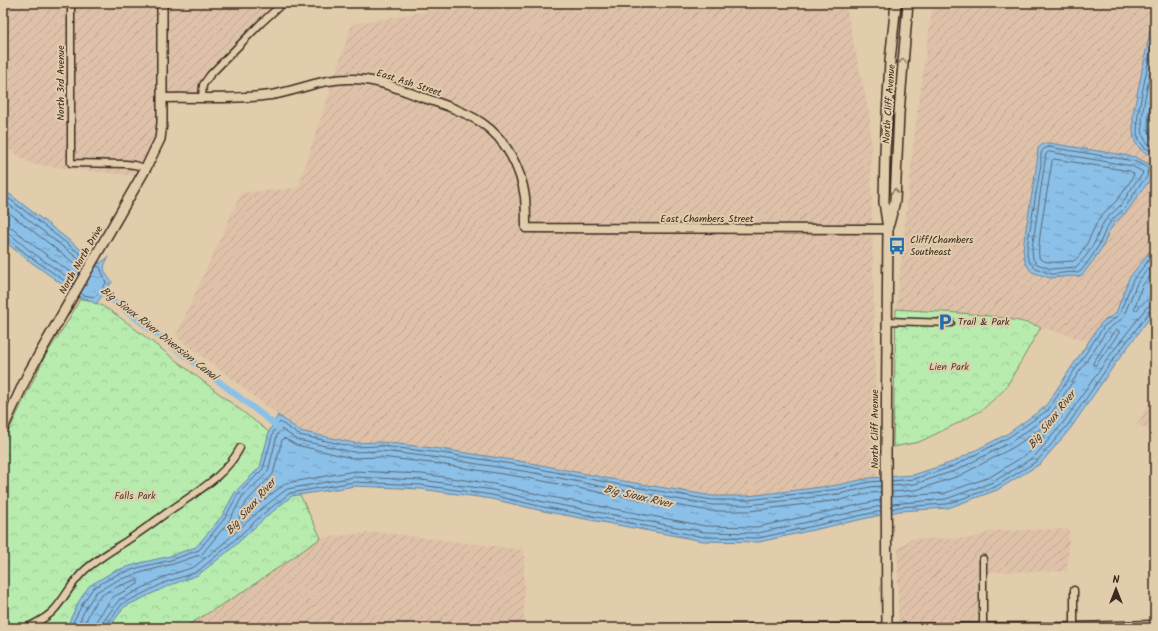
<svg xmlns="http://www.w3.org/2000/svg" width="1158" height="631" viewBox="0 0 1158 631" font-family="Kalam,sans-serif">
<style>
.industrial{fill:url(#industrial-furrows)}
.park{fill:url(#park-crowns);stroke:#798b66}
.water{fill:url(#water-ripples);stroke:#6b8498}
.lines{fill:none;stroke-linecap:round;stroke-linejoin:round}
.shore{stroke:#5b666f;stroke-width:1}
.canal{stroke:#8bc0e9;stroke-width:6}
.minor-casing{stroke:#3b2a1e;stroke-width:9}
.tertiary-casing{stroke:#3b2a1e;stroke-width:11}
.secondary-casing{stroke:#3b2a1e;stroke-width:12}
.minor{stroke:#e1ccab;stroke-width:6}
.tertiary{stroke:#e1ccab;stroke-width:8}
.secondary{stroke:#e1ccab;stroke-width:9}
.oneway{stroke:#86735d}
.labels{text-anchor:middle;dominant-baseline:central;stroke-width:4;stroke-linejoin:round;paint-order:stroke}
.street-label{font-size:10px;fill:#3b2a1e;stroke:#e1ccab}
.poi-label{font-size:10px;fill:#3b2a1e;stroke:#e1ccab;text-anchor:start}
.park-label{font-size:10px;fill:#473d2c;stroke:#e1ccab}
.water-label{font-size:11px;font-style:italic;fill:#433932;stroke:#e1ccab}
</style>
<defs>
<pattern id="industrial-furrows" width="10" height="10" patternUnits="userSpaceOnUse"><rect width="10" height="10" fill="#dec1a8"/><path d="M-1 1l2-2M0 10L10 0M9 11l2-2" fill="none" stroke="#bfa690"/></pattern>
<pattern id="park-crowns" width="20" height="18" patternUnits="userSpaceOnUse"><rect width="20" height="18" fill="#b7ecae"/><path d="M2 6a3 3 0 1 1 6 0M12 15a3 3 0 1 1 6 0" fill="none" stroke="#9ecb95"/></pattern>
<pattern id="water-ripples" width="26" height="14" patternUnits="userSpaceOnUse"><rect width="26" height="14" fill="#8bc0e9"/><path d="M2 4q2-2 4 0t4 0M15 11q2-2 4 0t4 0" fill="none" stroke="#739cbc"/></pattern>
</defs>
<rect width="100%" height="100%" fill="#e1ccab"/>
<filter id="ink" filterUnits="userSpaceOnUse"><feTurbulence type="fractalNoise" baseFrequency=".025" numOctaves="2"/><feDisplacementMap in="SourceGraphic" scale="8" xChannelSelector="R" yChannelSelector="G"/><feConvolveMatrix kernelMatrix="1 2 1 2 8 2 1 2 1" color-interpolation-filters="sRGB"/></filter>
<g filter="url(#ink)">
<!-- industrial -->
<path class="industrial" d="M3,3h154v134l-21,39 -104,-12 -29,-19z
M165,3h114l-73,68 -7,11 -1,12 -33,1z
M476,3h369l25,115 7,359 -8,1 -31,7 -90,11h-35l-102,-17 -80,-16 -150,-21 -27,1 -54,-12 -22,-16 -50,-39 -52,-40 65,-143 57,-5 54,-164z
M933,3h222v261l-61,79 -72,-22 -47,-6 -79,-6 19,-180z
M1155,395v36l-19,-6z
M1069,529l-2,42 -89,1v56h-80v-79l13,-10 61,-1 20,-7z
M377,532l147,18v76h91v2h-432l60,-36 78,-54z"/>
<!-- park -->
<path class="park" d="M80,299c15,-1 38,17 50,26l139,107 52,106 -78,54 -60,36h-180v-185l41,-85 24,-37z
M896,309c48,4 99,3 145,18l-36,62 -23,21 -26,14 -37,18 -26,5z"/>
<!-- water -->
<path class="water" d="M1155,8v150l-14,-8 -6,-8 -2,-9v-19z
M1049,143l86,14 16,8 2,4 -2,10 -8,10 -15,21 -14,14 -5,7 -6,15 -10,15 -10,13 -5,3 -5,-1 -23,2 -18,-6 -4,-5 -3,-5 -2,-12 1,-9 13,-78 1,-15 5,-4z
M3,189l94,73 3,1 9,-6c-8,11 -5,15 3,25l-16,22 -9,-5h-7v-2l-56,-40 -21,-17z
M1155,245v66l-40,53 -45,65 -30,35 -43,26 -49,18 -49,3 -140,31 -56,-1 -160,-30 -51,-12 -71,-10 -66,-3 -63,10 -26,21 -36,33 -32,25 -30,11 -44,21 -15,21h-43l13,-27 10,-15 25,-15 26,-8 30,-7 26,-9 26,-31 13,-24 25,-25 9,-35 9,-17 22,16 54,12 27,-1 60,7 90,14 80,16 102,17h35l90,-11 31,-7 44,-3 40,-13 54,-28 38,-27 56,-84 15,-10 13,-35z"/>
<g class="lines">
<!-- shore -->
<path class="shore" d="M1155,28l-17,86 -1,19 2,7 5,7 11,6
M1155,53c-4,18 -18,69 -11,85 2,5 6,7 11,10
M1155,83c-3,14 -14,50 0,58
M1049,147l85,14 13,6 1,2 -1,8 -8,9 -14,22 -14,13 -5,8 -7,16 -9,14 -9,12 -4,2c-8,-2 -17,1 -25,1 -3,0 -6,-2 -9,-3 -17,-6 -17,-14 -15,-30l13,-77c0,-9 -2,-15 8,-17z
M1049,152l83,14 11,6 -1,3 -7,8 -14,22 -15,14 -5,8 -6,15 -9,14 -10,11 -25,2 -14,-5 -4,-5 -1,-9 1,-8 13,-88z
M1054,159l76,12 4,3c-4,9 -11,19 -17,26 -5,6 -11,10 -16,16 -10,14 -13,33 -27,45 -10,0 -26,4 -34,-2 -6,-6 11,-85 12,-98z
M3,194l84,65
M3,200l82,64
M3,208l79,61
M3,226h5l6,3 19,16 44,32
M3,232l7,2 19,16 45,32
M3,237l4,1 19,16 46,32
M1155,270l-13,16 -8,24h3c5,-6 9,-11 18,-12
M81,293l2,2 12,2 11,-14 -6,-16 -4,-1
M1117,330l2,1v2l-23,32h-3v-2l19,-29z
M892,481l22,-2 40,-13 55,-29 39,-27 56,-84 15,-11 14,-35 22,-28
M892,486l23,-2 42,-14 54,-28 40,-28 56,-84 16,-12 14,-35 18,-23
M881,492l-10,1 -31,7 -91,11h-38l-103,-17 -80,-16 -89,-14 -58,-7 -29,1 -56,-13 -12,-7 -2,2 -9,34 -26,27 -8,16 1,2 2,-1 15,-13 29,-22 69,-12 67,3 72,10 52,12 159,30 52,1 124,-27
M892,492l24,-2 43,-14 55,-29 38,-26 2,1v2l-24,28 -40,25 -45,16 -53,4
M892,504l54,-5 47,-17 41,-25 29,-34 45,-65 38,-50 4,-3 5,-1
M892,509l6,-2 49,-3 48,-17 42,-26 30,-35 45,-65 38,-50 5,-2
M70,628l13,-25 10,-15 23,-13 25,-8 30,-7 28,-10 26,-32 13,-24 25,-25 10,-36 4,-8 3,-3 19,13 55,12 27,-1 60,7 89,14 80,16 102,17h36l91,-11 30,-7 12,-1
M76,628l11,-22 9,-14 22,-12 25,-8 30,-8 29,-10 27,-33 13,-24 26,-25 9,-37 4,-6 17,11 55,12 28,-1 59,7 89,14 80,16 103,17h37l90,-11 31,-7 11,-1
M83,628c4,-10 9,-22 16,-30 7,-8 28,-15 37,-18h2v4l-25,13 -15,21 -3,10
M101,628l2,-6 16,-22 45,-23 30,-10 30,-24 36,-33 27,-21 67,-12 68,3 71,10 51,12 160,30 54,1 123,-27
M106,628l1,-4 15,-20 44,-22 31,-10 30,-25 36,-33 27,-21 64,-11 67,3 71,10 51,12 161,30 55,1 122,-27"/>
<!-- canal -->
<path class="canal" d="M98,289l175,134 5,6"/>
<!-- minor casing -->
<g class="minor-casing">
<path id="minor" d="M71,3v160l55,1 8,1 12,3
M202,97l1,-12 7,-10 50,-51 23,-21
M887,321l64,2
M26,628c10,-5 21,-10 28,-18 12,-13 18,-29 32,-41 14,-12 30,-21 45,-31 17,-11 33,-24 50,-35 22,-15 46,-30 59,-55
M634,628l440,-2 81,-2
M983,628v-69
M1074,628v-38"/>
</g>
<!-- tertiary casing -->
<g class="tertiary-casing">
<path id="tertiary" d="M162,98c36,-1 73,2 109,-3 26,-4 50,-16 77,-16 26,-1 49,9 73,18 21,7 43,14 61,26 24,16 39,46 43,74 1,10 1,21 1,31l362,1"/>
</g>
<!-- secondary casing -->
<g class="secondary-casing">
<path id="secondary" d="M889,224l6,-23 4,-88 9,-110
M3,428l25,-54 118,-206 14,-29 2,-16v-120
M887,628l-1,-175 2,-224 -4,-27 1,-51 5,-90 6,-58"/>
</g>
<!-- minor -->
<use href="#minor" class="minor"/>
<!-- tertiary -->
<use href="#tertiary" class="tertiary"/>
<!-- secondary -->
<use href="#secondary" class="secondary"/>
</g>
<!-- one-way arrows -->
<defs><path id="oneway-chevron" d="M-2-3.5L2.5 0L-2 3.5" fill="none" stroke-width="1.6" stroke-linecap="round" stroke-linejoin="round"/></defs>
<g class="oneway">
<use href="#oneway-chevron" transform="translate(903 61) rotate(-85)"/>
<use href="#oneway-chevron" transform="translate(895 191) rotate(-88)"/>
</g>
</g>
<!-- icons -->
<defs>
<g id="bus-bare" transform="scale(1.38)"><path d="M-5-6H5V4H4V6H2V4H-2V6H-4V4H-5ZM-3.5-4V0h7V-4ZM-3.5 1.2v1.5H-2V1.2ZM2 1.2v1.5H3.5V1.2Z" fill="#1f6fb2" stroke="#e1ccab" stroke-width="2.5" paint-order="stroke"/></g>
<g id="parking-bare" transform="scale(1.38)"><path d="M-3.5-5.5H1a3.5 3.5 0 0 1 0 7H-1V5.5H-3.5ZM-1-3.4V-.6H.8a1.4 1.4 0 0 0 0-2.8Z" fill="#1f6fb2" stroke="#e1ccab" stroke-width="2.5" paint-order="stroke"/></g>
</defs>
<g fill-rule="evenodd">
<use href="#bus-bare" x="897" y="246"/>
<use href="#parking-bare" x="945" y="322"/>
</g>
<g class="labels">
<!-- street labels -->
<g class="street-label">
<text transform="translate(61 83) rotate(-90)">North 3rd Avenue</text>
<text transform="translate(409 83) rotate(18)">East Ash Street</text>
<text transform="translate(889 104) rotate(-86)">North Cliff Avenue</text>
<text x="707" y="219">East Chambers Street</text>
<text transform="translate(81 260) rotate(-60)">North North Drive</text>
<text transform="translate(875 429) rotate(-90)">North Cliff Avenue</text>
</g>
<!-- poi labels -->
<g class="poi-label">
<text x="910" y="240">Cliff/Chambers<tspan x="910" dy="12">Southeast</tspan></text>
<text x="958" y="322">Trail &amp; Park</text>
</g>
<!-- park labels -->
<g class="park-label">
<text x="949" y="367">Lien Park</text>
<text x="135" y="496">Falls Park</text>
</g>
<!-- water labels -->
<g class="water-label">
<text transform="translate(159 334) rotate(38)">Big Sioux River Diversion Canal</text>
<text transform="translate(1052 420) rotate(-52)">Big Sioux River</text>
<text transform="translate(638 497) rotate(13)">Big Sioux River</text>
<text transform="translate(251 507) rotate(-49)">Big Sioux River</text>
</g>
</g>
<!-- margin -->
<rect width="1158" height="631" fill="none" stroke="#e1ccab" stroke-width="16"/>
<rect x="8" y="8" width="1142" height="615" fill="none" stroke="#3b2a1e" stroke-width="1.5" filter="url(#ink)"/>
<!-- north arrow -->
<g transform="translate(1116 589)" stroke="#e1ccab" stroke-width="3" paint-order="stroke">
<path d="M0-3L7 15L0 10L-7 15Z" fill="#3b2a1e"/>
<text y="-6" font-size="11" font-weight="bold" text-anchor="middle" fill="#3b2a1e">N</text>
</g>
</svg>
